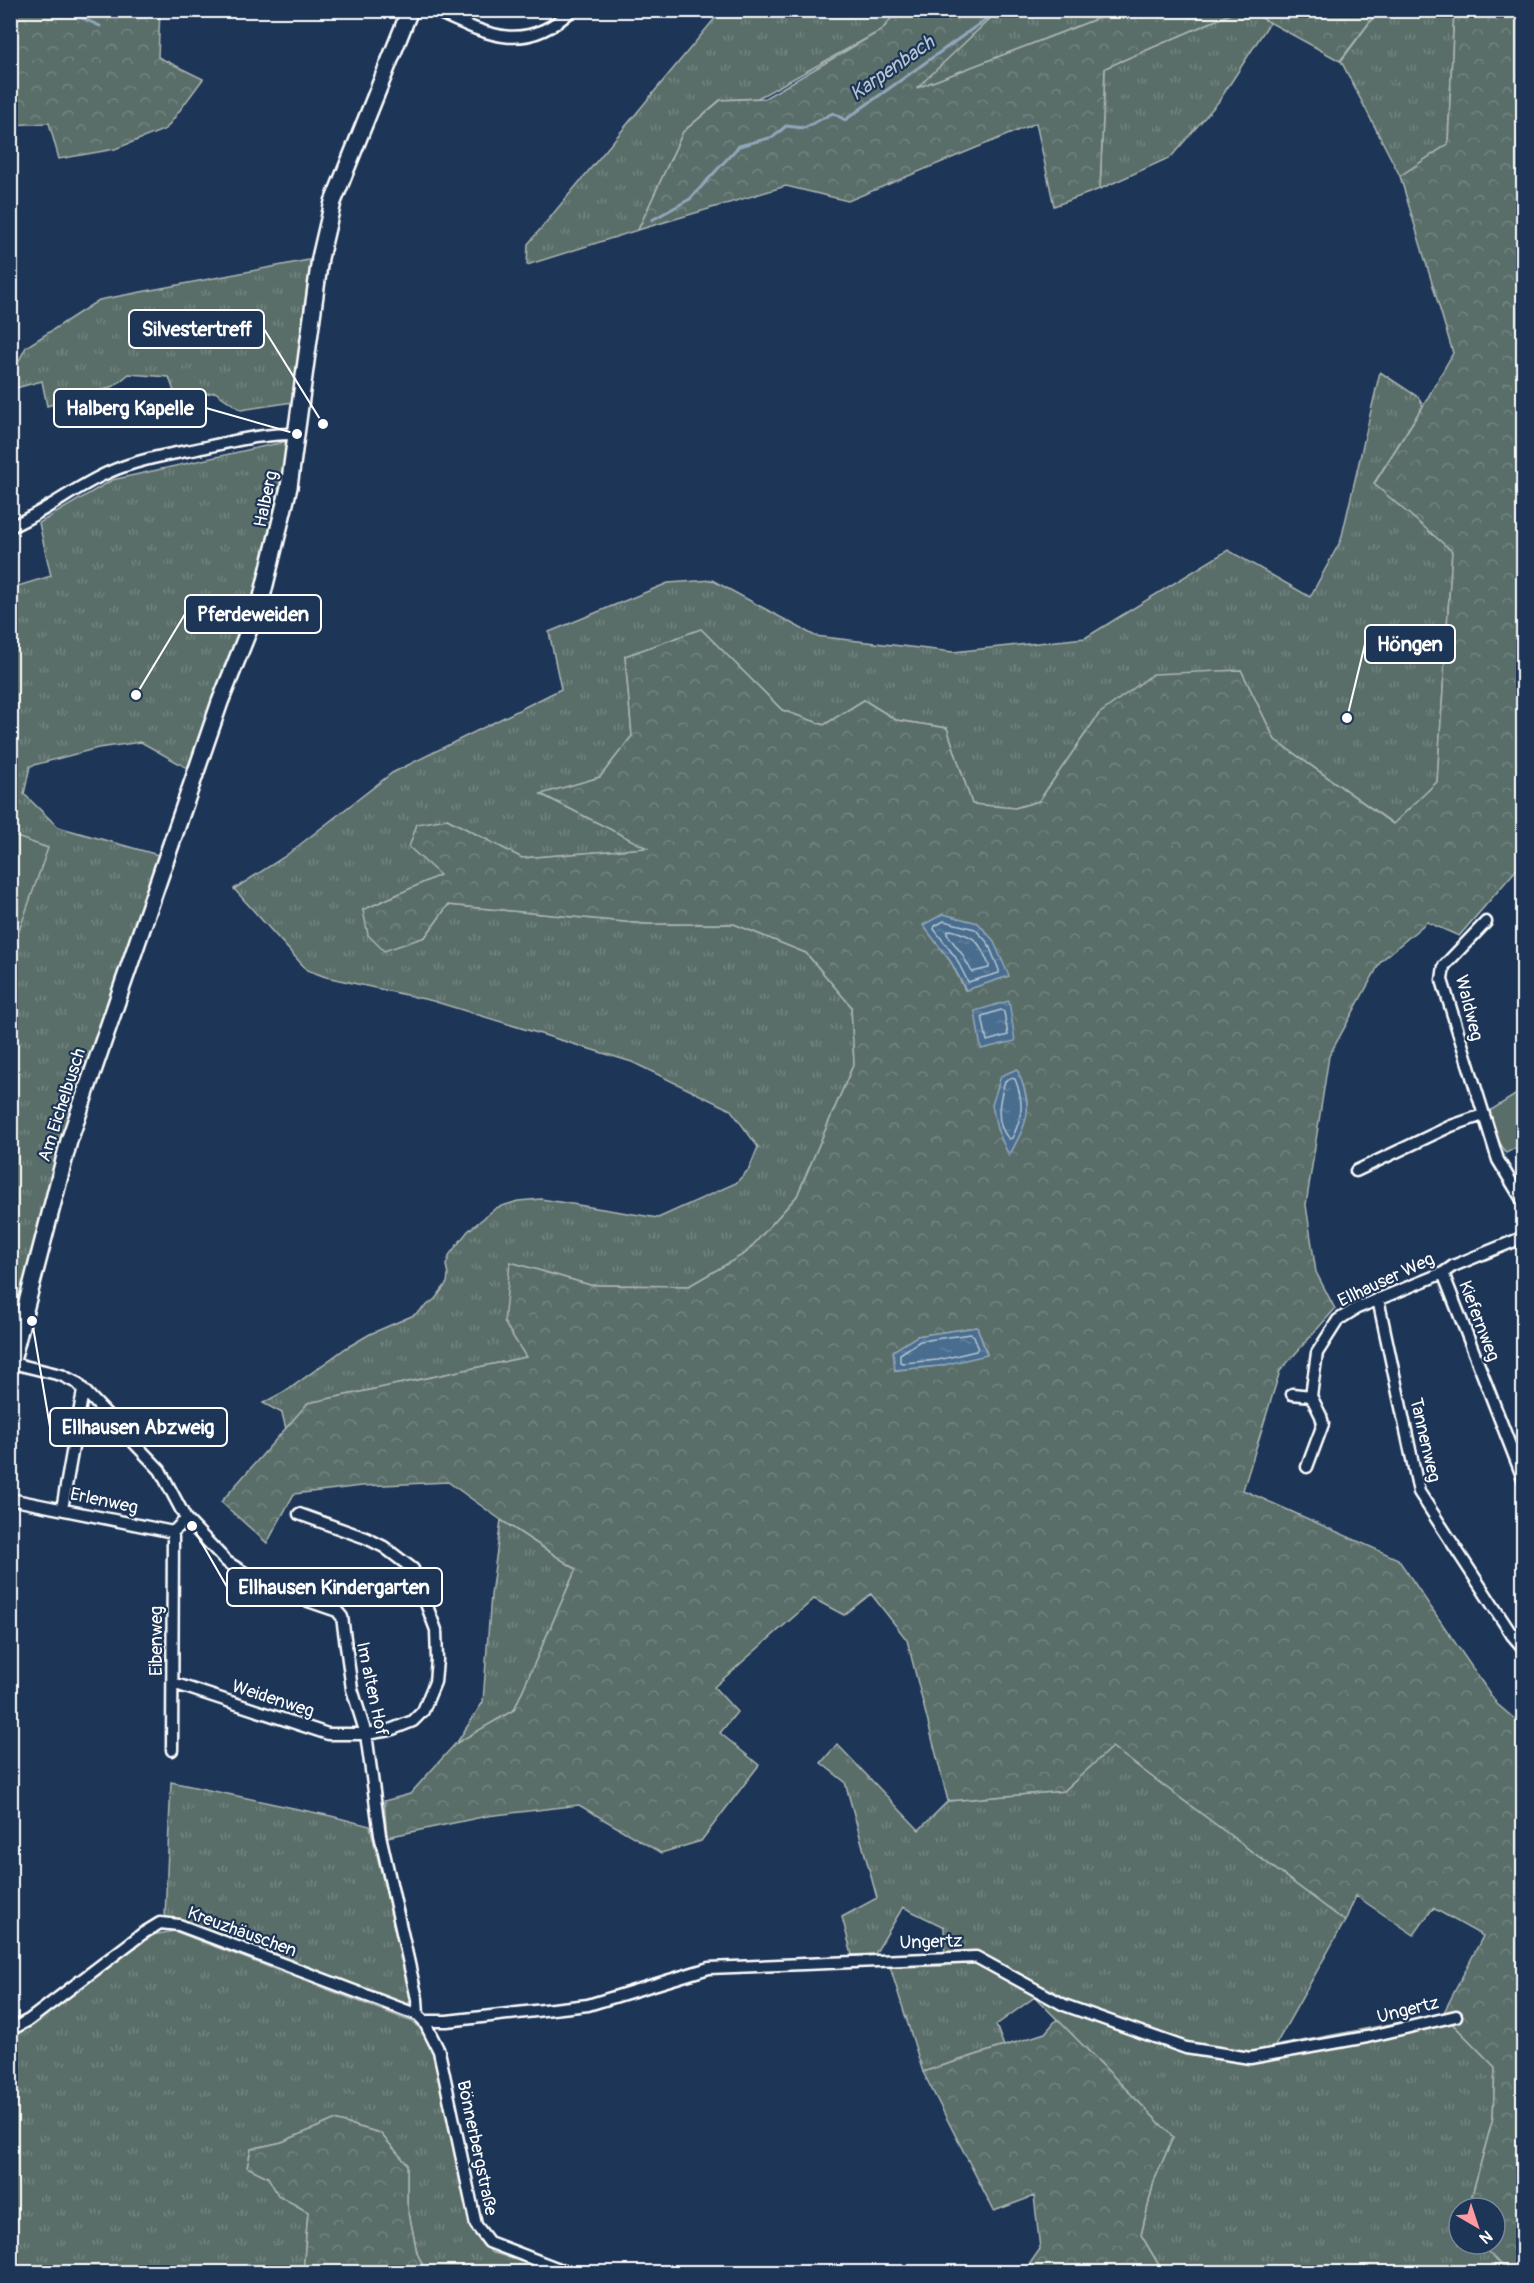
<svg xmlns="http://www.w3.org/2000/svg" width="1534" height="2283" viewBox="0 0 1534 2283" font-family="Pangolin,sans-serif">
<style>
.grass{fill:url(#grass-tufts);stroke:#acb6b4;stroke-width:1.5}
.forest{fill:url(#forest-crowns);stroke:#acb6b4;stroke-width:1.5;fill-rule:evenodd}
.park{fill:#5a6e69;stroke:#acb6b4;stroke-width:1.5}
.water{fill:url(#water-ripples);stroke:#91a7bc;stroke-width:1.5}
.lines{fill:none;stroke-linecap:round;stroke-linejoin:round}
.shore{stroke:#b6c5d2;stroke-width:1.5}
.stream{stroke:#91a7bc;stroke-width:3}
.street-casing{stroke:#fff;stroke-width:15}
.secondary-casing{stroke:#fff;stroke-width:20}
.street{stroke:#1d3557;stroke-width:10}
.secondary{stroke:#1d3557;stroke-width:15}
.labels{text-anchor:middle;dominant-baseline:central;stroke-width:4.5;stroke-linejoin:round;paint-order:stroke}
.street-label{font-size:18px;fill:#fff;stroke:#1d3557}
.water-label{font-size:20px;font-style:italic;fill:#b6c5d2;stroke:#1d3557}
.leader{fill:none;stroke:#fff;stroke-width:2}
.callout-dot{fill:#fff;stroke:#1d3557;stroke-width:2}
.callout{fill:#1d3557;stroke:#fff;stroke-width:2}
.callout-label{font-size:20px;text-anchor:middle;font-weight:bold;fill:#fff}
</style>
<defs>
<pattern id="grass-tufts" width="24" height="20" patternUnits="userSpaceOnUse" patternTransform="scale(1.5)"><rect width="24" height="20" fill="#5a6e69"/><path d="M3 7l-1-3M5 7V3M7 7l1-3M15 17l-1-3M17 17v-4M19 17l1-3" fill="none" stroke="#738480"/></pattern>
<pattern id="forest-crowns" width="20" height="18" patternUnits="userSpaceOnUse" patternTransform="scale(1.5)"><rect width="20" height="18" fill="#5a6e69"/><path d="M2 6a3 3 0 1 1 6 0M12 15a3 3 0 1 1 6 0" fill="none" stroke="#738480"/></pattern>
<pattern id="water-ripples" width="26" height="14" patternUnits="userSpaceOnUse" patternTransform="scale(1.5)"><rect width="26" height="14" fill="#486d8f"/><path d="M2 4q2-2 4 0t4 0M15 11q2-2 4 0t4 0" fill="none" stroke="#6383a0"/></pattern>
</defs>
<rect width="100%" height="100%" fill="#1d3557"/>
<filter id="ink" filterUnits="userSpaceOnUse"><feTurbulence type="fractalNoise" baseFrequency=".0167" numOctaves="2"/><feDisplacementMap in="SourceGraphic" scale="12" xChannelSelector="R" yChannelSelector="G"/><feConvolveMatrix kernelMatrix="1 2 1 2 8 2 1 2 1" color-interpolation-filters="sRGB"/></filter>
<g filter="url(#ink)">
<!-- grass -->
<path class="grass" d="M721,11h176l-15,19 -124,68 -38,2 -37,32 -45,98 -111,35 1,-21z
M998,11h112l-6,5 -189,73z
M1237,11h12l21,11 -51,79 -48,56 -71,32 5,-121z
M1378,11h76l-6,133 -48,32 -59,-115z
M314,259l-15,142 -58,9 -26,-18 -38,8 -8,-23 -40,-3 -15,12 -67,20 -5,-25 -30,8 -1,-13 15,-29 73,-47z
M1380,372l38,25 5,9 -49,77 78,68 -15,231 -43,42 -119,-84 -34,-70 -142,44 -60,87 -24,7 -43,-4 -25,-76 -51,-8 -32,-20 -40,25 -42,-15 -81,-81 -76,27 7,80 -32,41 -58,18 106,53 -126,10 -75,-39 -6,56 -78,35 62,27 23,-32 198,19h88l72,29 45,53 3,57 -57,133 -51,57 -57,33 -99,-1 -80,-23 16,95 -217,46 -23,26 -4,-16 -19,-10 26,-14 57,-41 24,-14 44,-19 21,-16 12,-16 1,-8 -2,-10 4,-11 18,-23 28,-23 22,-7 23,-2 117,19 78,-35 13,-14 9,-22 -27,-37 -99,-48 -199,-61 -107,-24 -19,-7 -73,-81 50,-32 108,-84 169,-84 -12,-57 119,-49 44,-3 103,56 138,16 132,-14 143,-88 82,47 31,-57z
M288,441l-7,44 -25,110 -39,105 -30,68 -46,-26 -43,6 -68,18 -6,28 34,33 104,29 -151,481v-749l40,-12 -12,-53 73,-43z
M501,1520l75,49 -62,141 -58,34 27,-42 8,-107z
M837,1744l82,86 29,-29 116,-10 48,-45 233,175 -70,125 168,-32 52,53 -2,51 -22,81 2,9h-14v36h23l26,28h-345l-22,-37 13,-54 19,-44 -138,-140 -39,28 8,21 -81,26 -33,-105 55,-1 -1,-39 -41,-20 -28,47 -23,1 -10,-38 35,-19 -32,-116 -24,-19z
M171,1782l160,34 39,10 42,173 -5,6h-6l-214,-84 -22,-4z
M174,1931l239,91 12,11 14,34 39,169 13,16 67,20h-132l-9,-19 -10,-50v-39l-27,-31 -46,-13 -52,22 -31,7 -3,18 20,10 10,18 30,17 -5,60h-292l-1,-239 17,-6 125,-92z"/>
<!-- forest -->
<path class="forest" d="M11,10l149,1 -2,46 45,22 -37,50 -51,20 -56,10 -10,-36 -38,2z
M897,11h101l-81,77 187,-72 6,-5h127l-132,57 -5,121 -46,17 -18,-83 -188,78 -62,-15 -148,44 45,-98 38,-32 44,-2 117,-68z
M1249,11l129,-1v1l-38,50z
M1454,11h69v851l-64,74 -32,-14 -46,39 -52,95 -23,149 10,67 19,37 -55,62 -37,119 155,69 99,145 26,22v546h-15l-26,-26v-2h13v-36h-22l-2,-9 22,-81 2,-51 -52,-53 40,-78 -50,-28 -19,27 -58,-39 -11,25 -233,-174 -48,44 -116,10 -41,-161 -36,-46 -27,21 -30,-16 -100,88 23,25 -17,21 39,32 -58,76 -40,12 -82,-48 -92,11 -100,21 -3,-36 26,-7 45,-50 59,-34 62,-141 -75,-49 -53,-38 -86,4 -68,8 -27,49 -46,-41 87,-99 218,-46 -22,-35 6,-60 80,23 99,1 57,-33 51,-57 57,-133 -3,-57 -45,-53 -72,-29h-88l-198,-19 -23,32 -41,14 -16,-16 -5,-25 77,-35 -31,-28 8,-23 30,-5 75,39 125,-10 -106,-54 59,-17 32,-41 -7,-80 76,-27 81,81 42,15 40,-25 32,20 51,8 25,76 43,4 24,-7 60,-87 54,-40 88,-4 34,70 118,84 44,-42 15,-231 -78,-67 49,-78 30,-53 -53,-177 48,-32zM924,926l84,50 -43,14 -14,-28zM977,1327l10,27 -48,12 -44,4 22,-34z
M1057,2019l116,118 -19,44 -13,54 22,37h-139l16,-23 -6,-53 -40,15 -71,-139 122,-39z
M334,2120l46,13 27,31v39l10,50 9,19h-123l5,-60 -30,-17 -10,-18 -21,-10 4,-18 31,-7z"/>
<!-- park -->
<path class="park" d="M11,835l37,13 -37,106 -1,-119z
M1523,1090v54l-17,9 -23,-38z"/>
<!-- water -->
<path class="water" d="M943,914l35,9 15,17 16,36 -43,14 -15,-28 -28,-37z
M1009,1001l6,40 -34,8 -6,-38z
M1017,1069c17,40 12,50 -8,87l-12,-27 -5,-24 9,-29z
M977,1327l10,28 -48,11 -44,4 -2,-19 24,-15z"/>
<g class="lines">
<!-- shore -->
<path class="shore" d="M944,921l31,8 13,14 11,27v3l-31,9 -12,-24 -22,-29 1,-3z
M951,930c26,7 28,11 38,35v3l-17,4 -10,-18 -15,-20 1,-3z
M1001,1010l3,2 4,23 -21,6 -5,-25z
M1011,1078l4,1c9,22 8,38 -3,59l-3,1c-15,-16 -10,-38 -4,-58z
M971,1334l3,2 4,11 -2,4 -38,9 -35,3 -3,-1v-8l20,-13z"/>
<!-- stream -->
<path class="stream" d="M64,10l36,16
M652,220l38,-21 49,-53 34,-9 13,-11 18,2 29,-15 12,7 154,-110
M1402,1284l10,-4
M1359,1301l32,-13
M1319,1341l13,-23 16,-12
M1304,1391h2l4,-27"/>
<!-- street casing -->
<g class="street-casing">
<path id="street" d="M433,10c53,24 91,46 139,0
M10,527c35,-15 64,-39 97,-54 29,-13 60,-18 90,-24 34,-7 66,-16 100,-15
M1486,922l-42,44 -2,14 56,180 26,43
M1356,1171l95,-45 32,-11
M1443,1273l81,208
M1378,1299l41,193 93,143 12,-2
M12,1363l49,12 16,8 83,87 26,49 41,43 43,26 67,23 5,6 10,72 14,45 14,101 37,164 1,16
M1292,1394l19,2
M1307,1467l16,-43 -2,-8 -10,-20 6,-43 21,-33 19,-12 86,-35 10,-7 71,-29
M10,1499l163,33 13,-13
M62,1509l21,-118
M1512,1635l12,14
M173,1683l155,51h38l24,-4 23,-9 10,-10 12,-29 2,-22 -1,-30 -23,-61 -29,-22 -18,-9 -67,-24
M172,1750l1,-218
M424,2021h23l141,-16 121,-37 267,-11 88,48 122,43 64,10 117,-21 89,-21
M10,2030l19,-10 113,-86 18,-11 19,2 239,90 6,6 15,30 37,174 13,17 78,30"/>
</g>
<!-- secondary casing -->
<g class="secondary-casing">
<path id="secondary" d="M10,1368l59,-227 151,-439 42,-105 27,-110 31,-229 13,-56 77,-192"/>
</g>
<!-- street -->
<use href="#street" class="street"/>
<!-- secondary -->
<use href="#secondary" class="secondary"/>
</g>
</g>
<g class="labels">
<!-- street labels -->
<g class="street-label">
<text transform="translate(266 499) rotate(-78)">Halberg</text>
<text transform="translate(1469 1008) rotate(76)">Waldweg</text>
<text transform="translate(62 1105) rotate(-72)">Am Eichelbusch</text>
<text transform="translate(1386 1280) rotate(-25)">Ellhauser Weg</text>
<text transform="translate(1479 1321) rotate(69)">Kiefernweg</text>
<text transform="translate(1425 1440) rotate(77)">Tannenweg</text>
<text transform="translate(104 1501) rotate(12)">Erlenweg</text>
<text transform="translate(156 1641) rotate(-90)">Eibenweg</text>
<text transform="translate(372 1689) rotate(78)">Im alten Hof</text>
<text transform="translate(273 1699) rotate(18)">Weidenweg</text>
<text transform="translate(242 1932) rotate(20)">Kreuzhäuschen</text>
<text transform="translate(931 1942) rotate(-2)">Ungertz</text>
<text transform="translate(1408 2010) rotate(-14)">Ungertz</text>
<text transform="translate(477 2148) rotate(78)">Bönnerbergstraße</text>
</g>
<!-- water labels -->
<g class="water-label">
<text transform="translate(892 68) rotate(-35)">Karpenbach</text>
</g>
</g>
<!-- callouts -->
<path class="leader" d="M323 424L264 329M297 434L206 408M136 695L185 614M1347 718L1365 644M32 1321L50 1427M192 1526L227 1587"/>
<g class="callout-dot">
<circle cx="323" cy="424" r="6"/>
<circle cx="297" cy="434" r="6"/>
<circle cx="136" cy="695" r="6"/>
<circle cx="1347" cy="718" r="6"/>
<circle cx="32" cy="1321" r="6"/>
<circle cx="192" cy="1526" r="6"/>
</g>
<g class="callout">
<rect x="129" y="310" width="135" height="38" rx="6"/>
<rect x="54" y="389" width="152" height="38" rx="6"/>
<rect x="185" y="595" width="136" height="38" rx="6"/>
<rect x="1365" y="625" width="90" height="38" rx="6"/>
<rect x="50" y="1408" width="177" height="38" rx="6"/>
<rect x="227" y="1568" width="215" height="38" rx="6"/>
</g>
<g class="callout-label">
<text x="197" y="336">Silvestertreff</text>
<text x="130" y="415">Halberg Kapelle</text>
<text x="253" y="621">Pferdeweiden</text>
<text x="1410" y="651">Höngen</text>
<text x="138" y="1434">Ellhausen Abzweig</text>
<text x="334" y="1594">Ellhausen Kindergarten</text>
</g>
<!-- margin -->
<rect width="1534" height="2283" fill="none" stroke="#1d3557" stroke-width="36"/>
<rect x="18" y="18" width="1498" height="2247" fill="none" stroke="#fff" stroke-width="2" filter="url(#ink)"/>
<!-- north arrow -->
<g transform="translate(1477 2226) rotate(141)"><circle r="28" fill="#1d3557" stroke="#77869a" stroke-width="1.5"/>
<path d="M0-4.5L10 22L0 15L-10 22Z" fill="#ff9aa2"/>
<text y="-9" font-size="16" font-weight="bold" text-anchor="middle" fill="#ffffff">N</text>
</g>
</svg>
